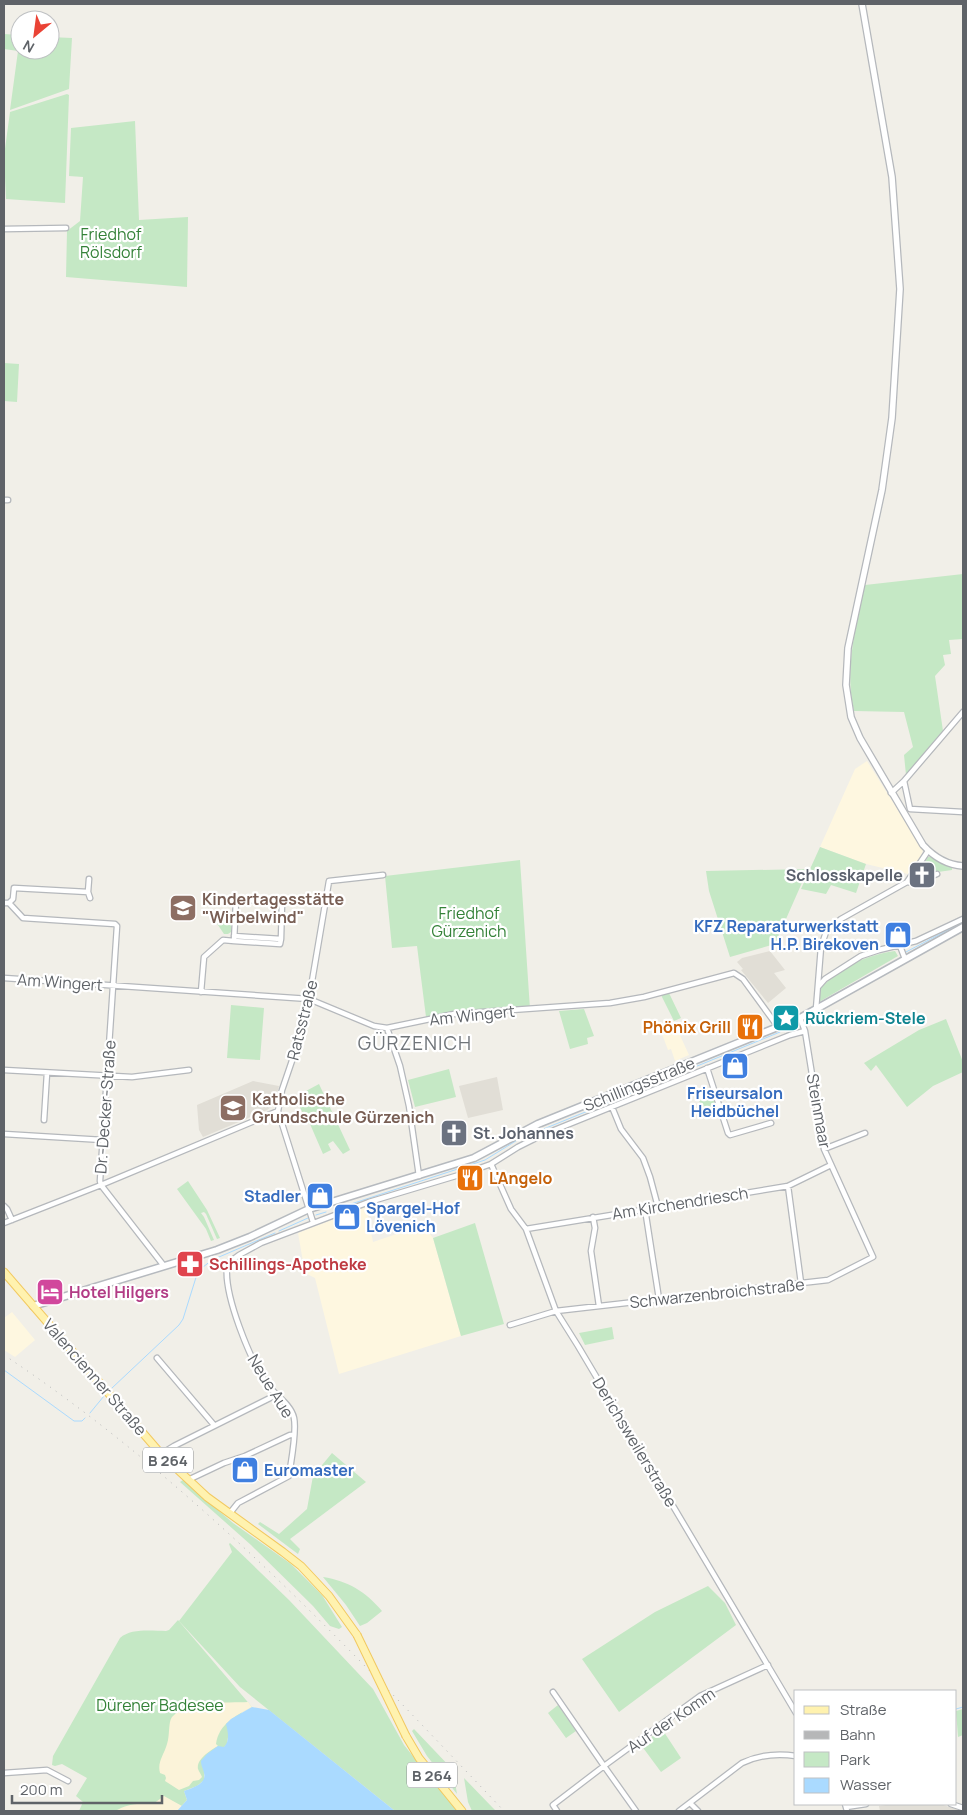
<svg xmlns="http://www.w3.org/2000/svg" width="967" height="1815" viewBox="0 0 967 1815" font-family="Manrope,sans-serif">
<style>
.commercial{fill:#fef7e0}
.education{fill:#e1ded6}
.green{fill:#c5e8c5}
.sand{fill:#fbf3d9}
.water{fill:#aadaff}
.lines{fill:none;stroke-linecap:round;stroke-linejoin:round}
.stream{stroke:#aadaff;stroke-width:1}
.minor-casing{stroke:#b5b8bc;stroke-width:7}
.tertiary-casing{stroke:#b5b8bc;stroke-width:8}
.secondary-casing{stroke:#b6babf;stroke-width:9}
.primary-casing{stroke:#f2c960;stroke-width:9}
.minor{stroke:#fff;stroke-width:4.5}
.tertiary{stroke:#fff;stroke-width:5.5}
.secondary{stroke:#fff;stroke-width:6}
.primary{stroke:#fff2af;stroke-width:7}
.rail{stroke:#b6b7b8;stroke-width:1;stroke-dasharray:1 6;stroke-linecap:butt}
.primary-bridge-casing{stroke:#f2c960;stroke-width:9;stroke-linecap:butt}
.primary-bridge{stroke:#fff2af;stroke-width:7}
.labels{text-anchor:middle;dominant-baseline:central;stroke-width:4.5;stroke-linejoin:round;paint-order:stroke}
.shield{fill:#fff;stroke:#8f9295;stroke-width:1}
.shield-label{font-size:15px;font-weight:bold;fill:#5f6368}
.park-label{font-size:16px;fill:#348238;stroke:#fff}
.worship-label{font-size:16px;font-weight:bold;fill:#5b616d;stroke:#fff;text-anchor:end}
.education-label{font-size:16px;font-weight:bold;fill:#785e54;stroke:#fff;text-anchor:start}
.shop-label{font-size:16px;font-weight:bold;fill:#366cbe;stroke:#fff;text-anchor:end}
.street-label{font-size:16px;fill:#5f6368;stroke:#fff}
.culture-label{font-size:16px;font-weight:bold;fill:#0d838f;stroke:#fff;text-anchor:start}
.food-label{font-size:16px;font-weight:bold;fill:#c56008;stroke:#fff;text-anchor:end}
.health-label{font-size:16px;font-weight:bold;fill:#be3a42;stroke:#fff;text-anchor:start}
.hotel-label{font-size:16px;font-weight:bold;fill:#b23c85;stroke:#fff;text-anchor:start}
.quarter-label{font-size:19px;letter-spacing:1px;fill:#70757a;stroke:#fff}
</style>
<rect width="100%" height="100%" fill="#f1efe8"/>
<!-- commercial -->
<path class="commercial" d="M867,761l56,89 -3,9 -12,15 -42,-10 -46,-17 35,-78z
M673,1020l16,35 -14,6 -4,-12 -3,1 -9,-24z
M366,1207l7,35 50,-17 10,13 28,98 -122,38 -24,-96 -10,-5 -7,-40z
M12,1312l23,28 -20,17 -11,-7v-32z"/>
<!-- education -->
<path class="education" d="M179,898l2,3 3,-3 7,1 4,4 -3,10 -3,-3 -10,7 -9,-11z
M770,951l15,19 -11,3 12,15 -18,15 -27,-33 2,-1 -6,-7 5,-4z
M497,1077l6,33 -35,8 -9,-32z
M253,1081l26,5 -5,19 -7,5 -64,27 -4,-7 -2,-25z
M893,1804h47l22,7h-82l-1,-5z"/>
<!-- green -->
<path class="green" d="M4,34l16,1v15h30v-13l22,1 -3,51 -59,21 8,-59 -14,-2z
M67,94l2,1 -4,108 -59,-4 -2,-43 6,-44z
M135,121l4,99 49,-3 -1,70 -121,-10 1,-46 13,-10 3,-44 -14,-1 2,-48z
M4,363l15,1 -2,38 -13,-1z
M963,574v65l-14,1 2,14 -8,1 2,10 -10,11 8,55 -37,44 -2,-20 9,-8 -9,-35 -50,-1c-10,-43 2,-84 11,-126z
M820,847l46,17 -10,29 -25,-8 -5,9 -25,-5z
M928,857h4l20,10v3l-14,2 -24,8z
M520,860l10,149 -79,3 -25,5 -9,-71 -25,2 -7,-72z
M808,869l-33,75 -45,13 -21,-66 -3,-20z
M214,916l17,2v14l-3,2h-4l-10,-15z
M895,951l3,5 -79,46 2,-14c20,-22 46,-33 74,-37z
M669,993l12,25 -7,3 -13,-26z
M231,1005l33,3 -4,52 -33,-2z
M584,1009l10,27 -7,2 1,6 -18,5 -11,-38z
M946,1019l17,43v10l-30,14 -26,21 -31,-42 -5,6 -7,-8 55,-33z
M449,1069l7,28 -41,10 -7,-27z
M319,1084l31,66 -7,4 -10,-13 -5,3 3,6 -8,4 -13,-30h-2l-12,-25 10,-8z
M713,1095l4,13 -14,4 -4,-12z
M188,1181l19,29 13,28 -3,1 -11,-25 -2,-2 -3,1 3,4 10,23 -3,1 -5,-12 -29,-40z
M475,1223l29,101 -43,12 -28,-98z
M612,1327l2,12 -29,6 -6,-12z
M332,1453l34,29 -76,57 10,10 -2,5 -40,-30 2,-2 19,12 28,-25 6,-33z
M183,1480l50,43 58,41 31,31 20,32 -3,2 -9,-3 -17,-20 -62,-61 -71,-63z
M230,1543l59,57 84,89 31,56 53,66h-62l-155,-124 -61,-66 53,-69 -3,-8z
M323,1577c25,4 42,14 59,34l-15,12 -7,3 -14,-21z
M708,1586l17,17 11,22 -117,87 -37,-53 73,-47z
M178,1620l74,87 -10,5 -14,25 -1,7 -23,27v9l-7,6 -13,5 3,9 -10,11h-98l4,-9 -7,-6 11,-18 -25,-14 -7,2 -3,-1 1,-9 67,-118c11,-10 32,-7 46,-7l3,-1z
M558,1705l18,26 -10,7 -18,-25z
M963,1709v26l-5,2 -2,-26z
M414,1729l39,41 4,24 -30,-38 -15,-25z
M662,1729l19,29 -20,14 -20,-27z
M464,1778l28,29 4,4h-24l-4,-9z"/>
<!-- sand -->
<path class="sand" d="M248,1702l4,5c-17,9 -33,17 -36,37l2,2c-7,4 -22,13 -20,23 1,3 3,5 4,8l-3,3 -6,1 -4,5 -10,4 -14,-9 1,-3 -1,-3 -5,-2c-3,-11 4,-18 7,-29 3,-8 1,-22 5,-27 16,-17 55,-14 76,-15z
M164,1796l18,10 -5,5h-62c12,-7 24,-8 38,-7z"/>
<!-- water -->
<path class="water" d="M252,1707l17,3 126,101h-218l10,-11 -3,-9c8,-3 23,-7 20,-18 -1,-5 -3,-7 -3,-12l6,-7 11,-8 6,1c6,-6 4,-15 2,-23l5,-5z"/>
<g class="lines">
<!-- stream -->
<path class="stream" d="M906,952l57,-30
M629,1094l151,-62
M345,1206l140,-46 34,-21 91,-37
M316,1215l10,-3
M279,1231l29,-13
M4,1370l70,51h8l3,-3
M112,1388l67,-63 4,-6 15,-48 14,-11 63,-27
M90,1413l14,-17
M956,1709l7,-2"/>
<!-- minor casing -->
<g class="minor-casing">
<path id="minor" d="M4,229l62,-1
M4,500h4
M904,781l59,-69
M891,793l13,-12 6,28 53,3
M89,879l-1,13 2,6
M907,882l8,1 22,-9
M4,903h5l14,15 92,6 2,2 -17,255 1,4 63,81
M9,903l4,-4 1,-11 74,4
M234,941l46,3 1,-5 -47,-3
M900,946l5,13
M4,978l305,21 65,27 13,2 67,-14 156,-11 34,-6 90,-24 9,6 35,48
M818,987l7,-8 36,-23 18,-6 37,-9 47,-22
M201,992l3,-35 19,-17 11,1 2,-40 2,-2 44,4 -1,36
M816,1009l5,-62 5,-15 15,-13 66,-37 21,-31
M387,1028l13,38 9,40 10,70
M707,1068l21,65 2,2 41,-12
M4,1070l128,7 57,-7
M612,1107l9,22 22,29 7,19 8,30
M44,1120l3,-47
M4,1134l99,6
M824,1149l41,-16
M491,1164l20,45 15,20 30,82 22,35 218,367
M788,1186l13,97
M4,1206l3,3 5,11
M645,1209l14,90
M593,1217l2,11 -4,23 8,55
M313,1222l-35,-111 4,-21 15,-44 12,-47 20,-118 54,-6
M4,1223l97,-38 177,-74
M526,1229l262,-43 43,-21
M510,1325l46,-14 272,-31 45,-23 -49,-108 -19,-118 -5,-13
M157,1358l57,67
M161,1454l13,-8 102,-51
M188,1480l36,-17 21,-7 45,-21h4
M230,1513l8,-10 51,-27c2,-15 8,-44 5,-58 -3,-14 -20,-24 -28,-35 -16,-24 -42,-87 -39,-116l1,-4 11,-8 22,-12 108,-41 100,-30 22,-8 27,-17 24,-12 248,-100 15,-4
M553,1692l51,74 -51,39 4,6
M4,1773l43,-3 21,11
M690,1803l8,8
M845,1804l2,7
M951,1804l12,4
M846,1807l20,-3
M636,1811l-32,-45 96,-70 68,-31
M679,1811l63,-48c17,-8 35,-10 54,-7"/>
</g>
<!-- tertiary casing -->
<g class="tertiary-casing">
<path id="tertiary" d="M862,4l30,173 8,112 -8,129 -10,72 -34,158 -2,37 5,32 9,21 63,107c11,12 24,20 40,21"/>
</g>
<!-- secondary casing -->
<g class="secondary-casing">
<path id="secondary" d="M33,1306l184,-56 33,-13 59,-28 165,-51 64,-34 262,-106 163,-91"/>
</g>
<!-- primary casing -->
<g class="primary-casing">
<path id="primary" d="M4,1272l157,182 46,43 76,55 18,14 28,30 28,39
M406,1736l13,22 43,53"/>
</g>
<!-- minor -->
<use href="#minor" class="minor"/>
<!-- tertiary -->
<use href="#tertiary" class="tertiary"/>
<!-- secondary -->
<use href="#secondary" class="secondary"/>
<!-- primary -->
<use href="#primary" class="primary"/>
<!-- rail -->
<path class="rail" d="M4,1355c189,126 344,292 500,456"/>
<!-- primary-bridge casing -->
<g class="primary-bridge-casing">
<path id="primary-bridge" d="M357,1635l49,101"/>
</g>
<!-- primary-bridge -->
<use href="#primary-bridge" class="primary-bridge"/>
</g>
<!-- icons -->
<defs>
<g id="church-square" transform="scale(1.4375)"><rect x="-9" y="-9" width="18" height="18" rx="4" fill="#6b7280" stroke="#fff"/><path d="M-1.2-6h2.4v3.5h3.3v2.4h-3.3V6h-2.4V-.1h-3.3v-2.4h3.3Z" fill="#fff"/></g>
<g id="school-square" transform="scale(1.4375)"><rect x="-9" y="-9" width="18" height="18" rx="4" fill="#8d6e63" stroke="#fff"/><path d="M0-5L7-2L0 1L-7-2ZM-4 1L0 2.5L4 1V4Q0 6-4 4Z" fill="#fff"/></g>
<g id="shop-square" transform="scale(1.4375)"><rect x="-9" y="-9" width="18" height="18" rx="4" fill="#3f7fe0" stroke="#fff"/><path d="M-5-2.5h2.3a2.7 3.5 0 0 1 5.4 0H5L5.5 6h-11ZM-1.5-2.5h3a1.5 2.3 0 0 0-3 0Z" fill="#fff"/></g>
<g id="sight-square" transform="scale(1.4375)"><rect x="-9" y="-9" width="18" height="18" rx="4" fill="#0f9aa8" stroke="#fff"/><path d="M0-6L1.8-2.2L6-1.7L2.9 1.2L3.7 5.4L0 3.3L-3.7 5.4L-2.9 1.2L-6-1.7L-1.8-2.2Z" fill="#fff"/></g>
<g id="restaurant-square" transform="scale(1.4375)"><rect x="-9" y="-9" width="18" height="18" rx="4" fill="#e8710a" stroke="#fff"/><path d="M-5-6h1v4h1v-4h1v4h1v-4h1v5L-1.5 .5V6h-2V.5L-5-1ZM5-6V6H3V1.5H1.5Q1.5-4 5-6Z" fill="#fff"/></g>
<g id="pharmacy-square" transform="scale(1.4375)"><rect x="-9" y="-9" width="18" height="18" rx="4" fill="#e0444e" stroke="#fff"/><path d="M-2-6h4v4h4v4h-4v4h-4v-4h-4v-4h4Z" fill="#fff"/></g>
<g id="hotel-square" transform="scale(1.4375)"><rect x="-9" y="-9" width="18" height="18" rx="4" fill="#d1479c" stroke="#fff"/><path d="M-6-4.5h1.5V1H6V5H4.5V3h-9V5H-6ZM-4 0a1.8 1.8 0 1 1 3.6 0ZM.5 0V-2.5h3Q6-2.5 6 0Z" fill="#fff"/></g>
</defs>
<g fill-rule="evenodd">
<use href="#church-square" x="922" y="875"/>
<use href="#school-square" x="183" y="908"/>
<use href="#shop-square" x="898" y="935"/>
<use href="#sight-square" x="786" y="1018"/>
<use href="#restaurant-square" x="750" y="1027"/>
<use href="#shop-square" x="735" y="1066"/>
<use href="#school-square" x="233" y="1108"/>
<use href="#church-square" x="454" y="1133"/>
<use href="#restaurant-square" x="470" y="1178"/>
<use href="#shop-square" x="320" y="1196"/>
<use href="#shop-square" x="347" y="1217"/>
<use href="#pharmacy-square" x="190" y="1264"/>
<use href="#hotel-square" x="50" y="1292"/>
<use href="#shop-square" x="245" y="1470"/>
</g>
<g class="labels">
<!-- shield labels -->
<g class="shield">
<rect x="143" y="1447.5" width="50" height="25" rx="4"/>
<rect x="407" y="1762.5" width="50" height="25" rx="4"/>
</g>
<g class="shield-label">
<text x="168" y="1460">B 264</text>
<text x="432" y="1775">B 264</text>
</g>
<!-- park labels -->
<g class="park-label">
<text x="111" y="234">Friedhof<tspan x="111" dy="18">Rölsdorf</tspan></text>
<text x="469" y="913">Friedhof<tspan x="469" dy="18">Gürzenich</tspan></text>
<text x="160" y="1705">Dürener Badesee</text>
</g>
<!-- worship labels -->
<g class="worship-label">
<text x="903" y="875">Schlosskapelle</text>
<text x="473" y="1133" text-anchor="start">St. Johannes</text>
</g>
<!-- education labels -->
<g class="education-label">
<text x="202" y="899">Kindertagesstätte<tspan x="202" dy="18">"Wirbelwind"</tspan></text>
<text x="252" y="1099">Katholische<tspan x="252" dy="18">Grundschule Gürzenich</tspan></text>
</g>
<!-- shop labels -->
<g class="shop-label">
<text x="879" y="926">KFZ Reparaturwerkstatt<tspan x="879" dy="18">H.P. Birekoven</tspan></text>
<text x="735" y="1093" text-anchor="middle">Friseursalon<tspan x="735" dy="18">Heidbüchel</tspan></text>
<text x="301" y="1196">Stadler</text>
<text x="366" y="1208" text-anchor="start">Spargel-Hof<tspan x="366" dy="18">Lövenich</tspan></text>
<text x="264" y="1470" text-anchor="start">Euromaster</text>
</g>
<!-- street labels -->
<g class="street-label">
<text transform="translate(60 982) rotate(4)">Am Wingert</text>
<text transform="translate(472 1015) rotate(-6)">Am Wingert</text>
<text transform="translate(302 1020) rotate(-76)">Ratsstraße</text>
<text transform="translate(639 1084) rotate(-22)">Schillingsstraße</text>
<text transform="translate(105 1107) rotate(-86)">Dr.-Decker-Straße</text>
<text transform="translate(819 1111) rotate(80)">Steinmaar</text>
<text transform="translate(680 1203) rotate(-9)">Am Kirchendriesch</text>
<text transform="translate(717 1293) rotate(-6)">Schwarzenbroichstraße</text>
<text transform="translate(95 1377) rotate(49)">Valencienner Straße</text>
<text transform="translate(271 1386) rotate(58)">Neue Aue</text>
<text transform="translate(635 1442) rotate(59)">Derichsweilerstraße</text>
<text transform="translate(671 1720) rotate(-34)">Auf der Komm</text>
</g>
<!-- culture labels -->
<g class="culture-label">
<text x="805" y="1018">Rückriem-Stele</text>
</g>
<!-- food labels -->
<g class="food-label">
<text x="731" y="1027">Phönix Grill</text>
<text x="489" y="1178" text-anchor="start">L'Angelo</text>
</g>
<!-- health labels -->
<g class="health-label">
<text x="209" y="1264">Schillings-Apotheke</text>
</g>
<!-- hotel labels -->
<g class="hotel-label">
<text x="69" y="1292">Hotel Hilgers</text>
</g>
<!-- quarter labels -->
<g class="quarter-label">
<text x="415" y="1043">GÜRZENICH</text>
</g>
</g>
<!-- border -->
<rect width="967" height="1815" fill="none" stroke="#5f6368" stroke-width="10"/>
<!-- legend -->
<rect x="794" y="1690" width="162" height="115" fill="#ffffff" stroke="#bfc1c3"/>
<rect x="804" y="1706" width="25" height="8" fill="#fff2af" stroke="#bfc1c3"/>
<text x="840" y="1715" font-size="15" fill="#5f6368">Straße</text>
<rect x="804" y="1731" width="25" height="8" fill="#b6b7b8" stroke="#bfc1c3"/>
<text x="840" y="1740" font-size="15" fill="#5f6368">Bahn</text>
<rect x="804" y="1752" width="25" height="15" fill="#c5e8c5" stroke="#bfc1c3"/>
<text x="840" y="1765" font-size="15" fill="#5f6368">Park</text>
<rect x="804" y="1778" width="25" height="15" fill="#aadaff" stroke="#bfc1c3"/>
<text x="840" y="1790" font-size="15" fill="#5f6368">Wasser</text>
<!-- north arrow -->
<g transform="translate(35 35) rotate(209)"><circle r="24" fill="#ffffff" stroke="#bfc1c3"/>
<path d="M0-4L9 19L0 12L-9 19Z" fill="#ea4335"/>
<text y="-8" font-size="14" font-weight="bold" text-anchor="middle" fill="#5f6368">N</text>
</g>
<!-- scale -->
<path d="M12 1795v8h150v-8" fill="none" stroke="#5f6368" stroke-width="2.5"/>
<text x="20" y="1795" font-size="15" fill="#5f6368" stroke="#ffffff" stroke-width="4" paint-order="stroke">200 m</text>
</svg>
